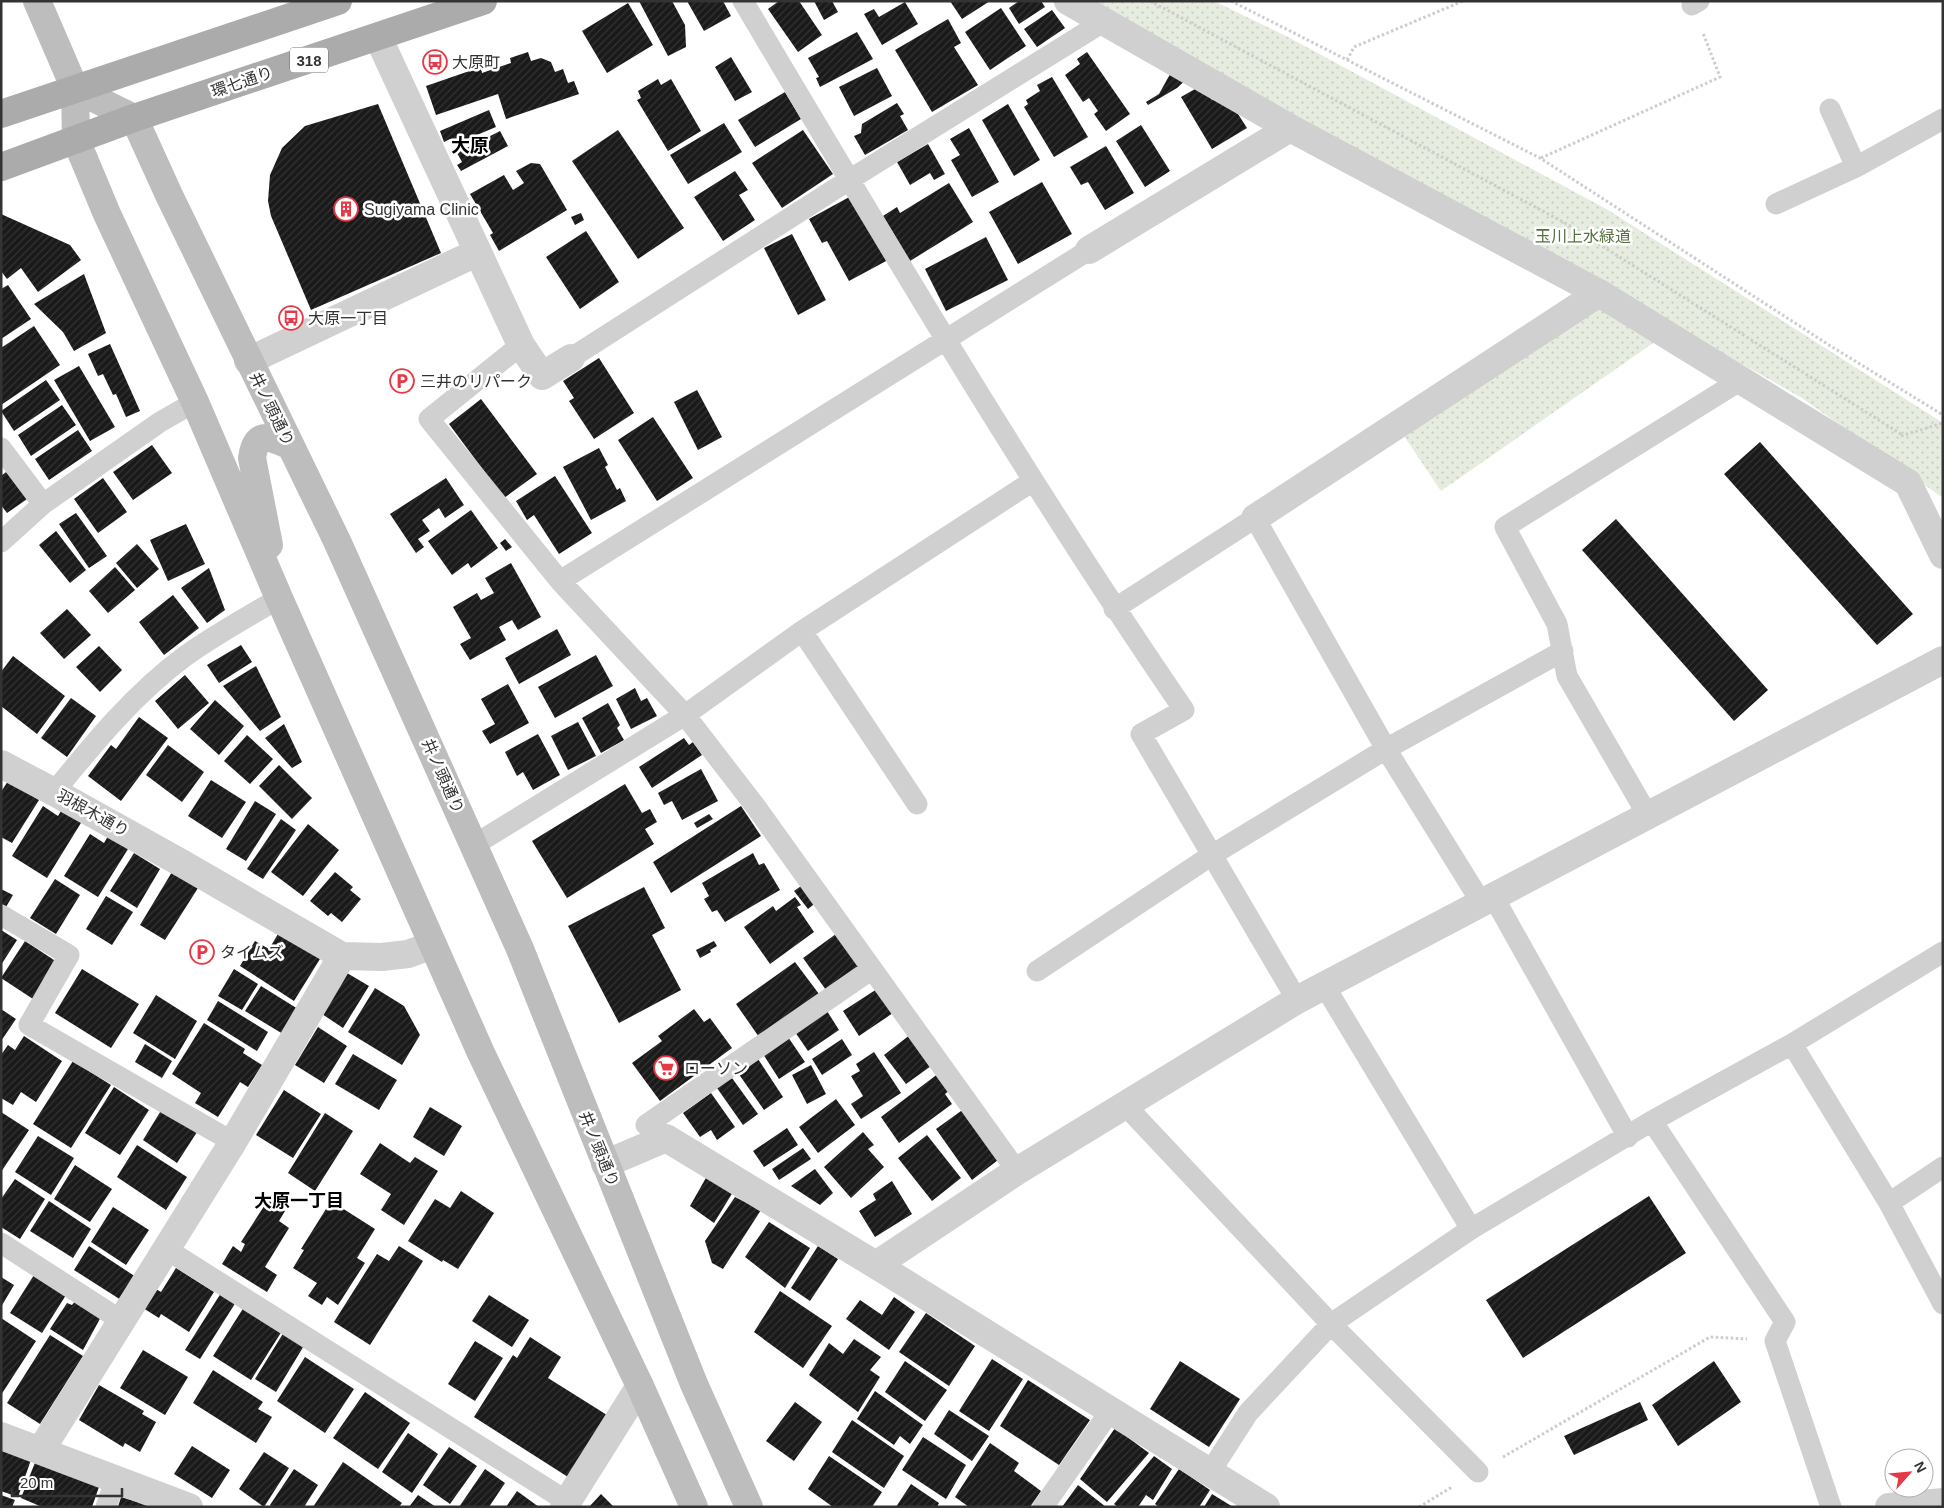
<svg xmlns="http://www.w3.org/2000/svg" width="1944" height="1508" viewBox="0 0 1944 1508" font-family="Arial,'Noto Sans JP',sans-serif">
<style>
.grass{fill:url(#grass-dots)}
.building{fill:url(#building-hatch)}
.lines{fill:none;stroke-linecap:round;stroke-linejoin:round}
.path{stroke:#cdcdcd;stroke-width:3;stroke-dasharray:2.5 2.5;stroke-linecap:butt}
.lane{stroke:#d0d0d0;stroke-width:21}
.street{stroke:#d0d0d0;stroke-width:28}
.secondary{stroke:#bdbdbd;stroke-width:28}
.primary{stroke:#ababab;stroke-width:28}
.labels{text-anchor:middle;dominant-baseline:central;stroke-width:5;stroke-linejoin:round;paint-order:stroke}
.shield{fill:#fff;stroke:#707070;stroke-width:1}
.shield-label{font-size:15px;font-weight:bold;fill:#333}
.poi-label{font-size:16px;fill:#333;stroke:#fff;text-anchor:start}
.street-label{font-size:16px;fill:#333;stroke:#fff}
.park-label{font-size:16px;fill:#56703f;stroke:#fff}
.neighbourhood-label{font-size:18px;font-weight:bold;fill:#000;stroke:#fff}
.quarter-label{font-size:19px;font-weight:bold;fill:#000;stroke:#fff}
</style>
<defs>
<pattern id="grass-dots" width="8" height="8" patternUnits="userSpaceOnUse" patternTransform="scale(1.25)"><rect width="8" height="8" fill="#e6ecdf"/><path d="M2 2h.1M6 6h.1" fill="none" stroke="#c6cbc0" stroke-width="1.8" stroke-linecap="round"/></pattern>
<pattern id="building-hatch" width="6" height="6" patternUnits="userSpaceOnUse" patternTransform="scale(1.25)"><rect width="6" height="6" fill="#1a1a1a"/><path d="M-1 1l2-2M0 6l6-6M5 7l2-2" fill="none" stroke="#333"/></pattern>
</defs>
<rect width="100%" height="100%" fill="#fff"/>
<!-- grass -->
<path class="grass" d="M1093,1h121l74,36 320,173 335,213v75l-141,-100 -191,-108 -395,-216z
M1592,303l64,38 -215,150 -39,-58z"/>
<!-- building -->
<path class="building" d="M639,1h33l13,24 1,22 -18,9z
M687,1h36l8,15 -27,15z
M779,1h20l23,34 -24,17 -30,-43z
M814,1h18l6,11 -14,8z
M950,1h40l-28,18z
M1019,1h22l4,6 -26,17 -10,-16z
M905,2l13,22 -36,21 -18,-31 10,-5 5,8z
M628,3l25,42 -46,28 -25,-42z
M1001,8l25,38 -36,24 -25,-38z
M1052,10l13,18 -28,19 -13,-18z
M948,19l13,24 -7,4 24,38 -46,27 -37,-62z
M857,32l16,27 -53,28 -4,-9 3,-1 -11,-19z
M528,52l3,9 10,-3 10,4 4,10 8,-3 5,14 6,-2 5,13 -73,25 -8,-25 -62,21 -10,-29 55,-19 1,6 29,-10 -1,-5z
M1087,52l43,62 -24,17 -12,-17 4,-3 -9,-13 -6,4 -18,-27 15,-11 -3,-5z
M731,57l21,35 -17,9 -20,-34z
M1174,67l17,8 -14,13 -29,17 -2,-3 13,-8z
M877,68l15,28 -38,20 -15,-29z
M1052,77l36,60 -34,20 -30,-50 4,-3 -2,-4 14,-9 -3,-6z
M658,79l3,6 10,-6 30,52 -33,20 -31,-51 4,-2 -3,-7z
M1202,85l10,15 7,-5 10,5 18,28 -35,21 -31,-52z
M785,92l16,27 -46,28 -17,-27z
M897,103l7,11 -4,2 8,14 -43,25 -11,-19 7,-3 1,-9z
M378,104l63,149 -130,57 -40,-94 -3,-15 2,-26 12,-27 23,-22z
M1008,104l32,56 -26,16 -32,-56z
M489,110l7,17 -43,18 -3,-6 -6,3 -4,-11z
M724,123l18,29 -54,32 -18,-29z
M1141,125l29,46 -25,16 -29,-46z
M969,128l30,54 -27,15 -21,-37 9,-5 -10,-16z
M618,130l66,98 -46,31 -66,-98z
M803,130l30,44 -51,34 -30,-45z
M500,131l8,15 -47,25 -4,-6 5,-3 -5,-9z
M928,144l17,30 -11,6 -4,-7 -20,12 -13,-23z
M1106,146l28,47 -29,17 -17,-28 -7,3 -11,-18z
M531,163l9,1 27,46 -68,41 -9,-16 3,-2 -23,-39 34,-19 9,15 11,-7 -8,-12z
M735,171l13,19 -9,5 16,25 -32,21 -29,-44z
M1042,182l30,52 -54,30 -29,-52z
M949,183l24,39 -63,39 -27,-45 14,-9 3,6z
M853,195l35,65 -39,21 -22,-40 -5,2 -13,-24z
M581,213l3,7 -9,5 -4,-8z
M1,214l69,31 11,15 -43,32 -17,-24 -14,11 -6,-8z
M586,231l33,51 -39,27 -34,-52z
M792,234l34,66 -28,15 -34,-67z
M986,237l22,43 -62,31 -21,-42z
M84,274l22,59 -32,18 -11,-19 -29,-28z
M8,285l23,34 -30,20v-50z
M34,326l26,39 -59,40v-57z
M110,344l30,67 -14,6 -10,-23 -3,1 -10,-21 -5,2 -10,-22z
M599,358l35,55 -40,26 -25,-38 5,-3 -11,-17z
M79,366l36,61 -25,14 -36,-61z
M46,380l14,20 -46,31 -13,-20z
M697,390l25,47 -24,13 -24,-48z
M481,399l56,75 -33,24 -55,-74z
M62,405l14,20 -45,31 -13,-21z
M653,417l40,61 -36,23 -39,-61z
M78,430l14,21 -43,29 -14,-21z
M1760,442l153,172 -36,31 -153,-171z
M152,445l20,28 -39,27 -20,-28z
M599,448l9,17 -3,2 12,23 3,-2 6,13 -35,19 -28,-53z
M10,469l20,28 -23,16 -6,-8v-29z
M555,476l37,57 -33,21 -25,-39 -7,5 -11,-19z
M103,478l24,34 -29,21 -24,-34z
M446,478l18,27 -19,13 -6,-10 -17,12 8,11 -12,8 6,8 -8,6 -26,-39z
M471,510l27,38 -27,20 -3,-5 -16,12 -24,-34z
M76,513l31,43 -18,12 -30,-44z
M1616,519l152,171 -34,31 -152,-171z
M186,524l19,40 -37,17 -18,-41z
M56,531l30,39 -16,13 -31,-38z
M505,539l7,8 -6,4 -6,-8z
M137,544l22,25 -22,19 -21,-25z
M511,563l30,54 -23,13 -6,-10 -13,7 7,13 -36,20 -10,-16 11,-6 -18,-31 24,-14 4,7 13,-7 -9,-15z
M115,567l20,23 -27,23 -19,-22z
M209,568l16,42 -18,13 -26,-35z
M173,595l26,33 -35,27 -25,-33z
M67,609l24,26 -27,24 -24,-26z
M557,629l14,26 -52,29 -14,-26z
M241,645l11,17 -33,21 -12,-18z
M99,646l23,24 -22,22 -24,-25z
M596,655l17,31 -58,32 -17,-31z
M13,656l52,40 -28,38 -36,-28v-34z
M256,666l25,51 -21,14 -37,-45z
M185,675l24,28 -31,26 -23,-28z
M508,684l21,39 -39,21 -8,-13 13,-7 -14,-25z
M635,688l6,13 6,-3 10,18 -26,13 -15,-30z
M71,698l25,18 -29,41 -26,-19z
M215,700l29,26 -25,29 -29,-26z
M608,703l12,22 -3,3 7,12 -23,13 -19,-35z
M139,717l29,21 -47,63 -33,-25 23,-31 5,4z
M578,722l18,34 -28,14 -17,-34z
M284,724l18,38 -10,6 -27,-30z
M538,734l22,41 -27,15 -10,-18 -6,4 -12,-24z
M247,735l26,24 -23,25 -26,-23z
M684,738l5,7 4,-3 9,13 -50,33 -13,-21z
M168,745l36,27 -22,30 -36,-27z
M279,765l33,33 -20,21 -33,-33z
M701,769l17,32 -36,19 -10,-19 -8,4 -6,-12z
M211,780l35,22 -24,36 -34,-22z
M8,781l31,19 -27,43 -11,-6v-45z
M625,784l17,29 8,-4 7,13 -12,7 9,15 -87,54 -35,-57z
M255,801l21,13 -30,47 -20,-12z
M43,806l15,10 6,-10 20,12 -37,60 -35,-22z
M741,806l20,30 -90,57 -18,-31z
M709,814l4,5 -16,9 -3,-5z
M281,819l15,11 -33,49 -16,-10z
M308,824l31,26 -36,46 -32,-24z
M90,834l14,9 4,-7 20,13 -30,48 -34,-21z
M134,853l26,16 -23,39 -27,-17z
M753,853l6,12 5,-2 16,27 -55,32 -8,-12 -5,2 -8,-13 5,-3 -7,-13z
M172,872l26,16 -33,52 -25,-15z
M335,872l18,15 -3,3 11,9 -19,23 -11,-9 -3,3 -18,-15z
M55,879l25,16 -24,39 -26,-16z
M804,884l13,18 -9,7 -14,-18z
M644,887l21,41 -13,7 29,55 -62,33 -51,-97z
M1,889l12,6 -7,12 -5,-3z
M106,896l27,16 -21,33 -26,-16z
M795,897l6,8 -4,2 17,25 -44,32 -26,-37 29,-21 3,5z
M281,929l42,25 -29,47 -54,-35 15,-25 14,8z
M1,930l16,10 -16,25z
M840,931l22,33 -36,26 -23,-32z
M25,941l32,21 -24,37 -32,-21z
M714,941l3,5 -7,4 1,2 -11,6 -4,-8z
M795,962l24,32 -60,43 -23,-33z
M82,969l57,35 -28,44 -56,-35z
M234,969l24,15 -16,26 -24,-14z
M347,973l22,13 -26,42 -21,-14z
M261,986l37,23 -15,25 -38,-23z
M375,988l29,18 16,29 -18,30 -54,-33z
M877,989l16,24 -34,23 -16,-25z
M156,995l41,26 -22,38 -42,-26z
M218,1001l50,31 -11,19 -50,-31z
M1,1009l15,10 -15,22z
M694,1009l10,13 6,-4 22,30 -72,53 -28,-38 30,-22 -4,-5z
M827,1011l12,19 -31,21 -13,-19z
M204,1023l41,26 -2,4 19,12 -14,22 -8,-5 -22,35 -23,-14 6,-10 -29,-19z
M318,1027l29,19 -23,37 -29,-18z
M915,1031l23,30 -32,23 -22,-29z
M24,1036l38,25 -26,41 -15,-10 -8,13 -12,-7v-43l7,-10 7,5z
M788,1037l17,25 -26,17 -16,-25z
M842,1039l10,16 -30,20 -10,-16z
M145,1044l27,17 -10,17 -27,-16z
M874,1052l27,41 -40,26 -10,-15 12,-8 -12,-20 9,-5 -4,-7z
M353,1054l44,26 -18,30 -44,-26z
M758,1059l25,38 -19,13 -26,-37z
M73,1061l38,24 -40,63 -38,-24z
M811,1065l15,29 -19,10 -15,-29z
M939,1073l12,16 -6,5 7,10 -53,39 -18,-26z
M732,1078l26,36 -15,11 -26,-37z
M114,1087l35,23 -29,45 -35,-22z
M284,1090l37,24 -28,44 -37,-23z
M711,1093l24,34 -18,13 -6,-10 -11,7 -17,-24z
M836,1099l19,26 -37,28 -19,-26z
M968,1106l30,54 -26,20 -36,-51z
M430,1107l32,19 -18,30 -31,-19z
M162,1109l35,23 -20,31 -34,-23z
M1,1112l28,18 -28,42z
M325,1113l28,18 -38,60 -27,-18z
M787,1128l11,17 -34,22 -11,-16z
M863,1132l11,13 -6,4 16,18 -33,31 -27,-31z
M927,1135l34,43 -29,23 -34,-43z
M38,1136l36,22 -23,37 -36,-23z
M380,1143l30,20 5,-6 23,14 -34,54 -23,-15 10,-16 -31,-20z
M137,1145l50,32 -21,33 -49,-33z
M803,1148l8,11 -32,21 -7,-11z
M75,1165l37,24 -22,33 -36,-23z
M815,1169l18,24 -13,12 -29,-19z
M707,1176l26,16 -19,31 -24,-17z
M15,1179l30,20 -25,40 -19,-12v-28z
M892,1181l20,33 -37,23 -16,-26 17,-11 -3,-6z
M461,1191l33,22 -36,56 -15,-9 -1,2 -34,-21 27,-42 15,9z
M1649,1196l37,57 -163,105 -37,-58z
M735,1197l26,13 -38,59 -11,-6 -7,-22z
M268,1200l17,11 -6,10 10,7 -24,39 12,8 -10,17 -45,-28 11,-18 8,6 4,-8 -4,-2z
M49,1201l42,28 -18,29 -43,-27z
M331,1201l44,28 -18,29 8,5 -27,42 -11,-8 -5,8 -14,-9 9,-13 -24,-15 11,-18 -3,-1z
M113,1207l36,23 -23,35 -35,-23z
M769,1222l41,26 -25,40 -40,-31z
M89,1246l47,31 -15,23 -47,-30z
M399,1246l24,15 -53,84 -36,-23 43,-68 12,7z
M818,1246l20,13 -28,42 -19,-13z
M176,1268l38,24 -25,40 -28,-18 -2,4 -16,-10 13,-19 5,3z
M34,1275l32,20 -24,38 -32,-20z
M1,1277l13,8 -13,22z
M780,1291l52,35 -29,42 -49,-36z
M221,1293l15,9 -36,57 -15,-9z
M489,1295l40,25 -17,27 -40,-26z
M894,1297l21,15 -26,38 -43,-31 14,-19 22,15z
M77,1299l25,16 -19,35 -33,-21 17,-26 5,2z
M244,1307l38,24 -31,49 -38,-24z
M926,1313l49,33 -26,40 -50,-34z
M1,1318l35,23 -35,54z
M284,1332l21,12 -29,48 -21,-13z
M50,1335l33,21 -43,68 -33,-21z
M530,1337l31,20 -13,21 59,37 -39,62 -94,-60 39,-62 4,3z
M854,1339l27,18 -11,13 10,7 -22,35 -49,-37 20,-32 14,11z
M475,1341l28,17 -28,43 -27,-17z
M143,1350l45,27 -23,38 -45,-27z
M305,1357l49,32 -29,44 -48,-32z
M992,1359l31,20 -34,52 -30,-20z
M905,1361l42,29 -22,31 -40,-29z
M1180,1361l60,38 -31,48 -59,-38z
M1714,1361l27,41 -63,44 -26,-41z
M213,1370l50,32 -5,7 14,8 -16,26 -63,-40z
M1028,1380l62,40 -31,45 -59,-39z
M99,1385l45,26 -2,3 14,8 -16,30 -15,-9 -2,4 -44,-27z
M875,1391l48,34 -13,19 -10,-8 -6,9 -37,-26z
M365,1392l45,31 -32,46 -45,-31z
M795,1402l27,20 -28,39 -28,-20z
M1640,1402l8,18 -74,35 -10,-19z
M949,1410l40,26 -17,25 -38,-27z
M852,1420l52,36 -20,32 -52,-36z
M1115,1428l34,25 -42,49 -27,-23z
M408,1433l30,21 -26,39 -30,-21z
M923,1437l43,28 -20,34 -44,-29z
M990,1443l29,20 -5,8 27,20 -11,16h-61l-14,-10z
M1,1446l31,11 -14,40 -17,-6z
M192,1446l38,24 -18,28 -38,-24z
M449,1447l28,19 -27,38 -27,-19z
M264,1452l25,16 -25,39 -25,-18z
M829,1456l53,36 -10,15h-39l-25,-18z
M1154,1456l18,13 -19,31 -7,-5 -8,12h-20l-4,-3z
M36,1460l64,24 -8,23h-50l-21,-9z
M343,1462l59,41 -3,4h-86z
M294,1469l24,16 -14,22h-32l-2,-2z
M485,1469l20,14 -16,24h-30z
M1179,1469l31,21 -11,17h-40l-4,-3z
M911,1484l28,19 -2,4h-41z
M1078,1485l28,22h-44z
M517,1491l22,16h-33z
M601,1494l13,13h-25z
M1212,1494l21,13h-29z
M1,1495l14,5 -3,7h-11z
M418,1495l18,12h-27z
M121,1497l29,9v1h-32z"/>
<g class="lines">
<!-- path -->
<path class="path" d="M1150,1l417,223 334,210
M1231,1l309,157 289,187 114,70
M1347,60l7,-13 109,-46
M1541,158l179,-81 -17,-44
M1901,436l42,-13
M1503,1457l207,-120 37,2
M1419,1507l33,-20"/>
<!-- lane -->
<path class="lane" d="M743,1c142,239 284,480 441,709l-43,24 156,266
M1692,5l7,-4
M1830,109l26,58
M1776,204l80,-37 87,-48
M521,345l-92,74 131,162 125,134 71,92 261,364
M571,358l278,-178 254,-158
M1,448l42,56
M1,542l42,-38 117,-82 35,-20
M560,581l529,-331
M1114,609l141,-91 131,231 95,153
M802,631l115,173
M54,792c40,-49 80,-98 130,-135 30,-22 64,-40 95,-59
M1647,814l-80,-138 -10,-52 -52,-97 236,-147
M474,845l211,-130 117,-84 231,-150
M1493,896l135,241
M1,915l68,40 -40,70 204,117
M1037,971l175,-116 174,-106 177,-98
M1324,985l147,244
M1792,1044l97,159 54,101
M1125,1105l206,219 147,148
M1652,1121l133,201 -10,19 56,166
M646,1125l226,-156
M1889,1203l54,-36
M1,1243l121,78
M166,1249l402,253
M1210,1472l38,-59 83,-89 140,-95 181,-108 140,-77 151,-92
M106,1507l10,-28
M1043,1507l68,-97"/>
<!-- street -->
<path class="street" d="M1068,1l222,127 309,165 309,190 35,72
M378,37l143,308 21,31 29,-18
M1089,250l201,-122
M248,361l230,-109
M1255,518l344,-225
M1,764l53,28 129,72 159,92 40,1 26,-3 25,-9
M605,1164l61,-26 210,127 390,242
M876,1265l141,-94 280,-171 646,-340
M1,1436l188,71
M41,1450l192,-308 109,-186
M564,1507l76,-121
M1889,1507l54,-5"/>
<!-- secondary -->
<path class="secondary" d="M37,1l38,88 1,51 31,74 88,188 84,196 202,455 159,333 54,121
M75,89l59,29 35,77 168,346 183,408 174,435 55,123
M269,545l-17,-87c4,-28 17,-21 37,-13"/>
<!-- primary -->
<path class="primary" d="M1,114l337,-113
M1,167l133,-49 349,-117"/>
</g>
<!-- icons -->
<defs>
<g id="bus-ring" transform="scale(1.25)"><circle r="9.5" fill="#fff" stroke="#e63946" stroke-width="1.5"/><path d="M-5-6H5V4H4V6H2V4H-2V6H-4V4H-5ZM-3.5-4V0h7V-4ZM-3.5 1.2v1.5H-2V1.2ZM2 1.2v1.5H3.5V1.2Z" fill="#e63946"/></g>
<g id="building-ring" transform="scale(1.25)"><circle r="9.5" fill="#fff" stroke="#e63946" stroke-width="1.5"/><path d="M-4-6H4V6H1V3H-1V6H-4ZM-2.5-4.3h1.7v1.8h-1.7ZM.8-4.3h1.7v1.8H.8ZM-2.5-1h1.7V.8h-1.7ZM.8-1h1.7V.8H.8Z" fill="#e63946"/></g>
<g id="parking-ring" transform="scale(1.25)"><circle r="9.5" fill="#fff" stroke="#e63946" stroke-width="1.5"/><path d="M-3.5-5.5H1a3.5 3.5 0 0 1 0 7H-1V5.5H-3.5ZM-1-3.4V-.6H.8a1.4 1.4 0 0 0 0-2.8Z" fill="#e63946"/></g>
<g id="supermarket-ring" transform="scale(1.25)"><circle r="9.5" fill="#fff" stroke="#e63946" stroke-width="1.5"/><path d="M-6-5.5h2.5l.6 2H6L4.5 2H-2.5L-4.4-4H-6ZM-1.5 3.2a1.3 1.3 0 1 0 .1 0ZM3 3.2a1.3 1.3 0 1 0 .1 0Z" fill="#e63946"/></g>
</defs>
<g fill-rule="evenodd">
<use href="#bus-ring" x="435" y="62"/>
<use href="#building-ring" x="346" y="209"/>
<use href="#bus-ring" x="291" y="318"/>
<use href="#parking-ring" x="402" y="381"/>
<use href="#parking-ring" x="202" y="952"/>
<use href="#supermarket-ring" x="666" y="1068"/>
</g>
<g class="labels">
<!-- shield labels -->
<rect class="shield" x="290" y="47.5" width="38" height="25" rx="4"/>
<g class="shield-label">
<text x="309" y="60">318</text>
</g>
<!-- poi labels -->
<g class="poi-label">
<text x="452" y="62">大原町</text>
<text x="364" y="209">Sugiyama Clinic</text>
<text x="308" y="318">大原一丁目</text>
<text x="420" y="381">三井のリパーク</text>
<text x="220" y="952">タイムズ</text>
<text x="684" y="1068">ローソン</text>
</g>
<!-- street labels -->
<g class="street-label">
<text transform="translate(242 82) rotate(-19)">環七通り</text>
<text transform="translate(272 409) rotate(64)">井ノ頭通り</text>
<text transform="translate(443 776) rotate(66)">井ノ頭通り</text>
<text transform="translate(93 813) rotate(29)">羽根木通り</text>
<text transform="translate(599 1149) rotate(68)">井ノ頭通り</text>
</g>
<!-- park labels -->
<g class="park-label">
<text x="1583" y="236">玉川上水緑道</text>
</g>
<!-- neighbourhood labels -->
<g class="neighbourhood-label">
<text x="299" y="1201">大原一丁目</text>
</g>
<!-- quarter labels -->
<g class="quarter-label">
<text x="470" y="145">大原</text>
</g>
</g>
<!-- border -->
<rect width="1944" height="1508" fill="none" stroke="#333333" stroke-width="5"/>
<!-- north arrow -->
<g transform="translate(1909 1473) rotate(63)"><circle r="24" fill="#ffffff" stroke="#adadad"/>
<path d="M0-4L9 19L0 12L-9 19Z" fill="#e63946"/>
<text y="-8" font-size="14" font-weight="bold" text-anchor="middle" fill="#333333">N</text>
</g>
<!-- scale -->
<path d="M12 1488v8h110v-8" fill="none" stroke="#333333" stroke-width="2.5"/>
<text x="20" y="1488" font-size="15" fill="#333333" stroke="#ffffff" stroke-width="4" paint-order="stroke">20 m</text>
</svg>
